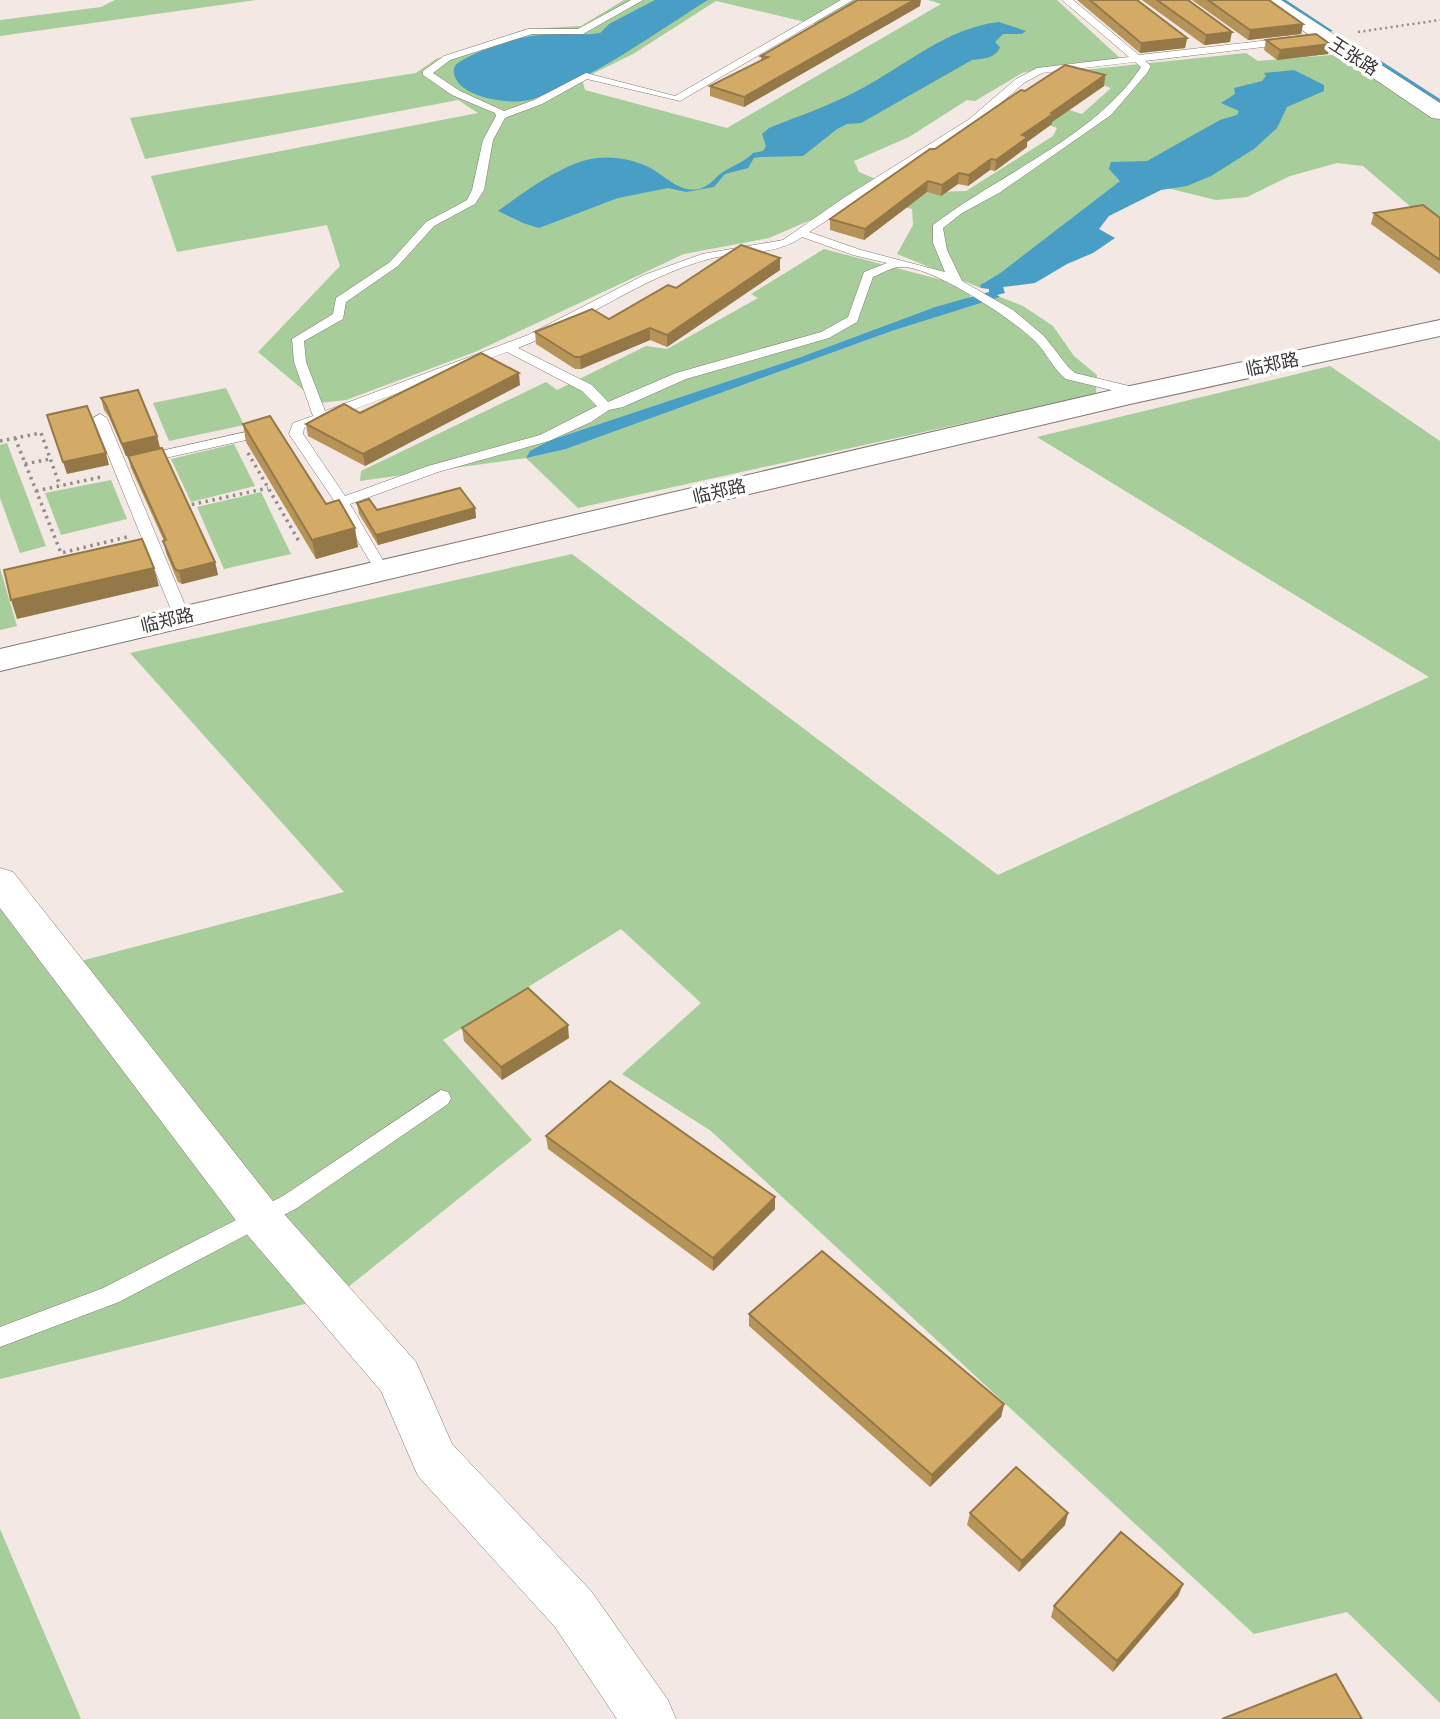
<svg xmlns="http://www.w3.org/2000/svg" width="1440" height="1719" viewBox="0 0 1440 1719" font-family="Raleway,'Noto Sans SC',sans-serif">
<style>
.green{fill:#a7cd9a}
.water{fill:#489ec4}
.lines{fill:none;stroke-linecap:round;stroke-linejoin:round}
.stream{fill:#489ec4;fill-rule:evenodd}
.lane-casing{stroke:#817773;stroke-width:1}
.street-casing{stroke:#817773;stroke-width:1}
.secondary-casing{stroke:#817773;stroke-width:2}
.path-far1{stroke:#948c89;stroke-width:2.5;stroke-dasharray:2 3.5;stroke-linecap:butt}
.path{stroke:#948c89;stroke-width:3.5;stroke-dasharray:2.5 4.5;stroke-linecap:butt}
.lane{fill:#fff;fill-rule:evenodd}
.street{fill:#fff;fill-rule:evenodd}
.secondary{fill:#fff;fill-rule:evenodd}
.wall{fill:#b69358}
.shaded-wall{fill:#947847}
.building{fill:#d4ab66;stroke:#947847;stroke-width:2}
.labels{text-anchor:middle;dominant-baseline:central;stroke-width:7;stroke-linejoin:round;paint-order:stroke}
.far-street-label{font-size:18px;fill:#3f3a39;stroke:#fff}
</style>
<rect width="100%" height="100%" fill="#f3e8e3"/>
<!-- green -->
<path class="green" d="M115,0h141l-256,36v-16l101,-13z
M624,0h242l-48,25 -102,-24 -83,53 -51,25 3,11 142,38 214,-124 -13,-4h129l64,59 -57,5 -42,9 -47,28 -8,-1 -58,37 -55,24 5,11 50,21 57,-2 87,-55 4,-8 -27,-10 27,-12 25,8 29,-26 -26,-9 -2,-9 163,-17 12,8 86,-7 96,64v103l-15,-2 -62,-53 -26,-3 -47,13 -43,21 -31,3 -45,-11 -51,-8 -121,94 -15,7 -3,6 -84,-34 16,-29 -1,-16 -48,-12 -95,41 -85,16 -209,98 -129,48 -27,3 -61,-51 82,-86 -13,-41 -150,27 -26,-76 327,-63 -20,-13 -313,59 -15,-41 286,-45 20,-14 90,-30 55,-3z
M824,249l118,31 27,14 2,4 -36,9 -137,51 -247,82 -24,17 39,-8 326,-118 108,-34 23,9 30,20 21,30 23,19 -1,19 -518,114 -52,-50 -166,23 1,-10 185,-89 11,8 89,-44 21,3 91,-51 -7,-4z
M1330,366l110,75v1262l-93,-91 -93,22 -543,-503 -89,-57 79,-71 -80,-74 -178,111 89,100 -195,156 -337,83v-472l54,61 290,-76 -214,-239 442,-99 426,321 431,-198 -392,-240z
M226,388l18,37 -75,16 -16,-38z
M7,443l39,103 -26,7 -20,-55v-53z
M234,444l21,42 -64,16 -20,-43z
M111,480l16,39 -66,16 -16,-42z
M261,492l30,62 -67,15 -27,-62z
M0,568l17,58 -17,4z
M0,1529l81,190h-81z"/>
<!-- water -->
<path class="water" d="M655,0h53c-55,34 -113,78 -175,99 -20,7 -76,-1 -79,-26 -1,-6 2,-9 7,-12 18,-11 60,-25 80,-26 20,-2 39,1 59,-2l9,-9z
M999,22l27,9 -4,3h-19l-8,8 5,5c-4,11 -17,12 -28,13l-111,63 -14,1 -10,5 -34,27 -43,1 -6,1 -6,10 -23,6 -11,13 -28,5 -18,-4 -50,10 -79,30 -16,-5 -25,-12c26,-19 68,-50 99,-53 15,-2 33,1 47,7 19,7 35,31 58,23 10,-4 13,-11 21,-16 11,-7 23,-11 30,-19l10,-2 3,-5 -4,-12 7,-6c30,-12 62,-23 90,-38 44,-23 89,-63 140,-68z
M1294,70l30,15v6l-37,16 -10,21 -23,21 -43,27 -24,10 -26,4 -52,26 -10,13 16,9 -22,15 -26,11 -32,19 -32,4 2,6 -8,2 3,2 -108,34 -326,118 -40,9 4,-7 21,-11 247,-82 137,-51 54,-15v-3l-8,-1 -1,-3 19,-11 121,-93 -11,-12 2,-7 36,-1 73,-41 17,-5 2,-4 -18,-8 14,-9 -1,-6 28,-7 4,-5 -2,-3z"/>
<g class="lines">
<!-- stream -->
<path class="stream" d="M1281,0h5l47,31 -4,1z
M1343,39h4l93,60v4l-97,-62z"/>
<!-- lane casing -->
<g class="lane-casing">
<path id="lane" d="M631,0h12l-60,34h-51l-82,26 -17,13 27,18 44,20 30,-11 52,-27 89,23 166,-96h12l-173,101 -93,-22 -45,25 -37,14 -12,22 -9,50 -9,14 -41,22 -36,40 -52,36 -3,17 -39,22 2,21 19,49 203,-76 116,-60 58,-21 81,-14 62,-43 123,-77 48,-41 21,-11 92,-11 -67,-57h11l66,55 149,-17 5,3 -5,3 -143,17 6,5 -4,7 -36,42 -112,78 -37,20 -19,15 4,22 15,31 51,29 31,26 25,32 6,5 54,13 7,9 -1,3h-10l-6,-6 -53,-13c-13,-10 -19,-26 -31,-38 -21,-21 -107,-78 -136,-74 -9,1 -18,7 -26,10l-16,45 -28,16 -143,41 -63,28 -14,3 -18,12 -42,19 -111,31 -88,32 38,65 -2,3h-10l-41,-70 -46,-68 4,-11 20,-7 -19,-54 -2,-23 41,-25 3,-16 54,-36 36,-40 41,-22 5,-10 11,-50 13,-24 -1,-3 -43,-18 -29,-20v-4l21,-15 84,-27h50zM1135,62l6,5 -4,6c-46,65 -142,104 -204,152v18l12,29 -84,-22 -52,-18 167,-108 48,-41 18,-10zM802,237l51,18 34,8 -23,9 -16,45 -27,15 -145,41 -68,29 -16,-17 -74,-37c65,-25 123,-71 191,-89 30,-8 67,-3 93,-22zM507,352l75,39 15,15 -57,29 -112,31 -83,30 -42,-62 1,-6z
M100,414l7,4 83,199 -3,3 -5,2 -8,-5 -81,-199z
M259,429l7,4 -2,3 -121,27 -7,-4 7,-4z
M441,1090l7,2 3,6 -3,6 -151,104 -178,94 -119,45v-20l103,-39 180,-92z"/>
</g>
<!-- street casing -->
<g class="street-casing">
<path id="street" d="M1258,0h23l159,103v16l-8,-1z
M0,868l13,4 263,333 140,157 36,82 139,147 77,109 8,19h-59l-62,-92 -137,-151 -37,-85 -137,-160 -244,-323z"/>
</g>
<!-- secondary casing -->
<g class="secondary-casing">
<path id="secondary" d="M1440,320v16l-310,68 -1130,267v-22l1130,-263z"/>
</g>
<!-- path-far1 -->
<path class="path-far1" d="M1358,32l82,-12"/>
<!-- path -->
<path class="path" d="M15,438l46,115 66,-16
M0,441l41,-8 19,53
M248,453l52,90
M25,464l25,-5
M36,491l65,-14
M185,506l83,-18"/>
<!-- lane -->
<use href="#lane" class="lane"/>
<!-- street -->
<use href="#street" class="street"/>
<!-- secondary -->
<use href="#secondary" class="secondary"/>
</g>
<!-- wall -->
<path class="wall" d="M1077,0h60l50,38 -2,10 -45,5z
M1142,0h46l42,42 -26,3z
M1192,0h77l34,24 -2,10 -53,6z
M920,6l-176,101 -34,-11v-10l51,-25v-5z
M1266,40l62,14 -51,6 -13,-10z
M1105,75l-1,11 -52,36v2l-25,18v5l-32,24 -5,-1 -22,16 -10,-2 -17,12 -14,-4 -63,48 -34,-10v-11l105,-70 90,-58z
M1374,213l66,5v56l-69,-50z
M780,270l-113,77 -17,-7 -69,29h-6l-39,-25 -1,-12 74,-13 67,-31z
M520,385l-155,81 -57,-30 -2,-12 54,-11z
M101,398l56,38 3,12 -34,8 -17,-39 -5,-7z
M243,424l83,80 32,43 -42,12 -70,-117z
M128,456l87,106 3,13 -36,9 -4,-2 -12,-29 -2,-12 -33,-73z
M357,503l20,7 98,-2 1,10 -98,27 -19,-31z
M462,1028l107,10 -67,42 -38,-39z
M546,1136l229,73 -62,62 -165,-122z
M749,1314l255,90 -3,13 -71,70 -181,-161z
M970,1513l95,12 -46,47 -52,-47z
M1183,1584l-5,12 -65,76 -62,-55 3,-11z"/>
<!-- shaded-wall -->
<path class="shaded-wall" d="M914,0h7l-1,6 -176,101v-10z
M1303,24l-2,10 -53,6 2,-10z
M1232,32l-2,10 -26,3 2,-10z
M1187,38l-2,10 -45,5 1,-10z
M1330,44l-2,10 -51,6 3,-10z
M1105,75l-1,11 -52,36v2l-25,18v5l-32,24 1,-11 26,-25 29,-22z
M991,159l-1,11 -22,16 1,-11z
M959,173l-1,11 -17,12 1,-11z
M928,181l-1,11 -63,48 1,-11z
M780,258v12l-113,77v-12z
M650,328v12l-69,29 -1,-12z
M519,373l1,12 -155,81 -2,-12z
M157,436l3,12 -34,8 -4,-12z
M106,453l3,12 -42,9 -4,-12z
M475,508l1,10 -98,27 -2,-10z
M355,528l3,19 -42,12 -4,-19z
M215,562l3,13 -36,9 -3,-13z
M154,568l5,18 -142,33 -6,-19z
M568,1025l1,13 -67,42 -1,-13z
M775,1197v12l-62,62v-13z
M1004,1404l-3,13 -71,70 2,-12z
M1068,1513l-3,12 -46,47 3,-11z
M1183,1584l-5,12 -65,76 4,-11z"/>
<!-- building -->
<path class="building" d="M858,0h56l-170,97 -34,-11 58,-29 -7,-1z
M1090,0h47l50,38 -46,5z
M1157,0h31l44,32 -26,3z
M1208,0h61l34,24 -53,6z
M1316,34l14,10 -50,6 -14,-10z
M1065,65l40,10 -54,38 2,1 -31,21 6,2 -32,23 -5,-1 -22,16 -10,-2 -17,12 -14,-4 -63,48 -35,-10 100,-70h5l77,-53 9,-6 4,1z
M1423,205l17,13v42l-66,-47z
M741,245l39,13 -113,77 -17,-7 -70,29h-5l-40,-25 57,-23 17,10 59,-34 8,3z
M481,353l38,20 -156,81 -57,-30 38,-20 16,9z
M138,390l19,46 -35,8 -16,-39 -5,-7z
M87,406l19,47 -43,9 -16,-47z
M270,416l56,88 13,-4 16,28 -43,12 -69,-116z
M162,448l53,114 -36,9 -4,-2 -12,-28 3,-1 -38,-84z
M460,488l15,20 -99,27 -19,-32 12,-4 8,11z
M142,539l12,29 -143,32 -7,-30z
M528,988l40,37 -67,42 -39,-39z
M610,1081l165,116 -62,61 -167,-122z
M822,1251l182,153 -72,71 -183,-161z
M1016,1467l52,46 -46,48 -52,-48z
M1121,1532l62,52 -66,77 -63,-55z
M1336,1674l26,45h-140z"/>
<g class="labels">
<!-- far-street labels -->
<g class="far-street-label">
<text transform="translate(1354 56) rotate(33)">王张路</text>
<text transform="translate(1272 364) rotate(-12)">临郑路</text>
<text transform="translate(719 491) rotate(-13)">临郑路</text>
<text transform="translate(167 620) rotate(-13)">临郑路</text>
</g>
</g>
</svg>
